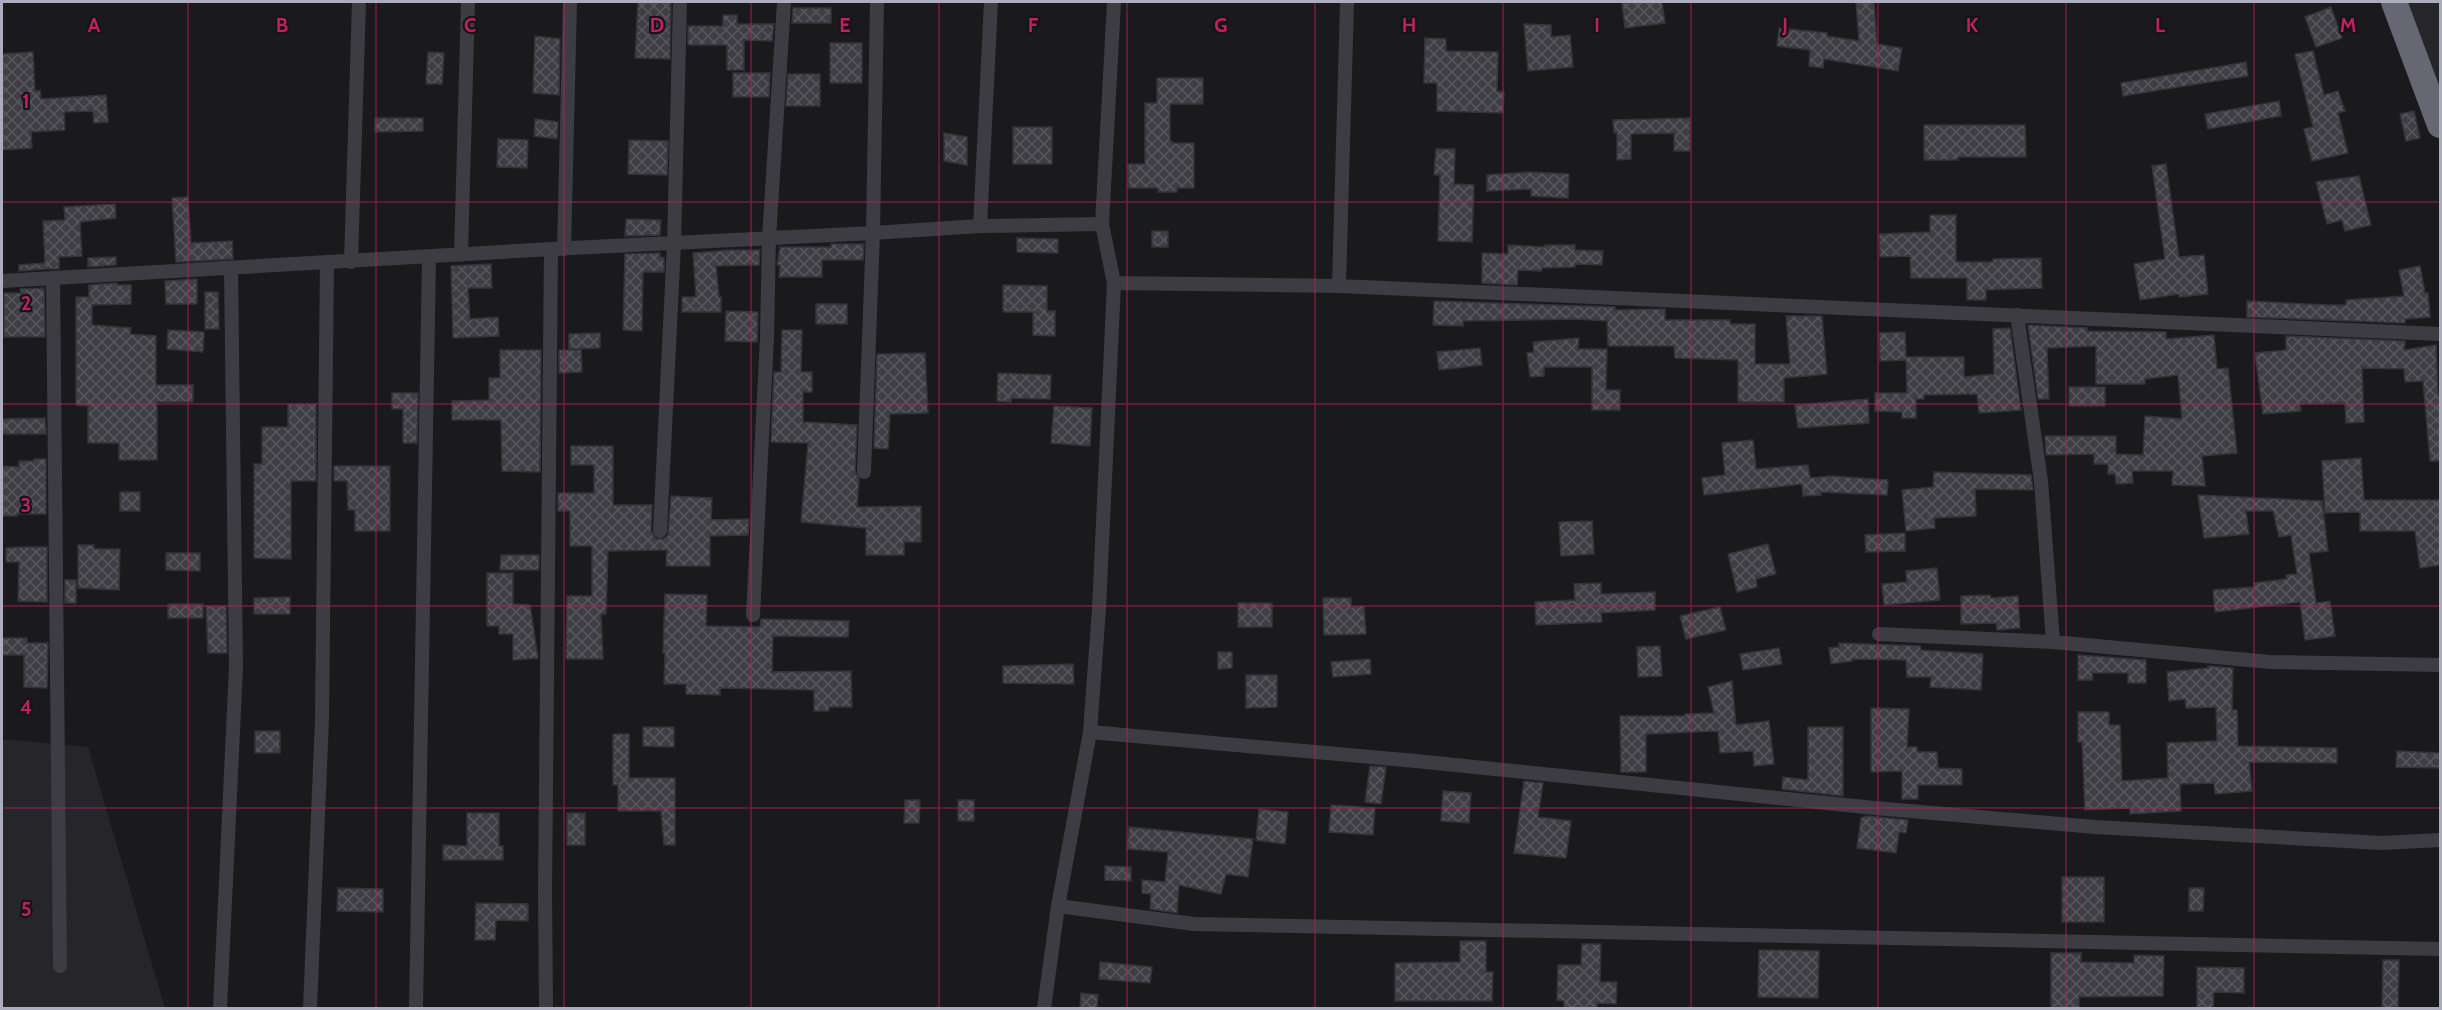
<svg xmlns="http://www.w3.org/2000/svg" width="2442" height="1010" viewBox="0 0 2442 1010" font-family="Cabin,sans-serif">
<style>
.built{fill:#262529}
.building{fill:url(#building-cross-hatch);stroke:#343338;stroke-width:1.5}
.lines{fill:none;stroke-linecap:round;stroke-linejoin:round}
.street{stroke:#3d3c43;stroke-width:14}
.highway{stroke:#666773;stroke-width:26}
.grid{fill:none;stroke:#c11f60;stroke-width:1.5;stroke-opacity:0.55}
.grid-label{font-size:20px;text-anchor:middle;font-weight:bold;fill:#c11f60;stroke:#151417;stroke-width:4.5;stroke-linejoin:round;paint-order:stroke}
</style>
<defs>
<pattern id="building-cross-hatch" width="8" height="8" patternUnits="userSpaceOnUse" patternTransform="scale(1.5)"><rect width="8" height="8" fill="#3f3e44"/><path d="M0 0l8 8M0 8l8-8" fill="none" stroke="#58575d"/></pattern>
</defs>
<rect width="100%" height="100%" fill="#1a1a1c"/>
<!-- built -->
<path class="built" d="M2394,2h46v123z
M2,739l86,8 77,261h-163z"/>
<!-- building -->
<path class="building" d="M638,2h33l-1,57 -35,-1z
M1633,2h29l3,21 -40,5 -3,-25z
M1856,2h18l3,42 25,4 -4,23 -74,-12 -1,9 -14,-2 1,-16 -33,-4 2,-18 48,5v3l32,5z
M2331,7l11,31 -26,9 -11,-30z
M793,8h38v15h-39z
M723,15h14v9h37l-2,17 -28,-1v30h-17v-25h-39v-19h35z
M1524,24l27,1v12l19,-2 3,32 -45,4z
M535,36l25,3 -1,56 -26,-2z
M1425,38l21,1v12l52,1 -1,39 7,1 -1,21 -66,-2v-28h-13z
M830,43h32v40h-32z
M2313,51l11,44 14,-4 7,20 -7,2 10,40 -36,8 -8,-32 9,-2 -18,-73z
M33,52l2,39 5,-1 1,9 65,-4 2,27 -14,1 -1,-12 -29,1 1,18 -34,2 1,16 -30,2v-96z
M428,52l16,1 -2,31h-16z
M2246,62l2,14 -125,20 -2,-13z
M733,73h37l-1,24h-36z
M788,74h32v32h-34z
M1157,78h46v26h-33v37h2v2h22v45h-17v4h-19v-4h-30v-24h17v-61h12z
M2279,101l2,15 -73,13 -3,-15z
M2414,111l6,27 -14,3 -6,-27z
M375,118h48v13l-48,1z
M1690,118v33h-16v-18l-43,1v25l-14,1v-27h-3l-1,-13z
M535,119l23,3 -1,17 -23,-3z
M1924,125h101l1,32h-68v3h-34z
M1013,127h39v37h-39z
M944,133l23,4v28l-23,-4z
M498,139l30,1 -1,28 -30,-1z
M629,140l39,1 -1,34 -39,-1z
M1436,149h19l-1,35 20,1 -2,57 -34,-1 2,-66h-6z
M2166,164l13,93 25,-2 4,39 -29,3v-3l-39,6 -6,-36 31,-5 -13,-93z
M1529,172l40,2 -1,24 -37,-2v-7l-44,2v-16z
M2359,176l12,49 -26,6 -3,-11 -15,4 -11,-42z
M188,197l3,46 41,-2 1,18 -57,3 -4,-64z
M115,204l1,14 -36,4 2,34 -23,1v12h-14v-3v3l-26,2v-6l26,-2 -2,-42 22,-1 -1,-13z
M1930,215h26v47h37v-3l48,-1 1,30 -56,2v10h-19v-22h-56l-1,-22 -30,1 -1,-23 51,-2z
M626,219l35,1 -1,15 -35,1z
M1152,231h16v16h-16z
M1017,238l41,1v14l-41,-1z
M831,244h33l-1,16h-41v17h-43l1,-12h-3l3,-18h51z
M1508,245l37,2v-2h30v5l28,1 -1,14 -27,-1v3l-33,1 -1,3 -23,-1 -1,15 -35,-2v-30l26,1z
M731,250h29l-1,15 -43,1 3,31h2v15h-39v-15h14l-3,-44z
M660,253v4l4,1v14h-21l-1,59 -19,-1 2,-76z
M116,257v8l-28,2v-9z
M491,264l1,24h-24l2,31 28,-2 1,19 -46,2 -2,-72z
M2420,266l5,27h3l2,24 -25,2v4l-158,-6v-16l82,4h17v-5l58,-4 -5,-26z
M197,279v25h-31l-1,-23z
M117,283v2h14v19l-39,1v20l39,3 -1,6 26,2v49h37v17h-36v58h-38v-17h-31v-37l-12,-1v-108h13v-12z
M1003,285l44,1v25h8v25l-22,-1v-23h-30z
M44,288l1,49h-41v-44h17l-1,-4z
M205,292h13l1,37h-14z
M1434,301l181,6v3l50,-1v11h65v4h25v40h35l-4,-48h36l5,58 -43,4v24h-46v-42l-63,-2 -1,-12h-66l-1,-28v3l-32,-2 -112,2v5l-30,-1z
M816,304h31v20h-31z
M726,311l32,1 -1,30 -32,-1z
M2028,325l59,3v3l79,1v7l48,-4 3,34 11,-1 9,85 -35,3 3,30 -33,-1 1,-14h-41l1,12 -17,1 -1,-10h-7v-10h-14v-10l-48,1 -1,-19h71v18l27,1 2,-39 37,3 -4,-44 -33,4v5h-49v-38l-49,2 2,51h-11z
M2010,328l11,82 -42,3 -2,-19 -53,1v4h-8v19h-14v-6l-27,-1v-18h32l-1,-33 -26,1 -1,-28 26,-1 1,25h58v20l30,-3 -1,-45z
M168,330l36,2 -1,20 -36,-3z
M782,330h20l-1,42h11v20h-9v30l54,3 -2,47 4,7 -2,28 64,-1v36h-17v13h-38v-27l-65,-6 7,-79 -37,-1 3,-70h7z
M600,333v15l-31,1v-15z
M2286,336l119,5 -1,9 32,-5 2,50h2v66h-10l-7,-80 -18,1 -1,-13 -42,-1 2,54 -18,1 -1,-20 -45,1 1,7 -38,3 -8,-61 31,-3z
M1579,338l-1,11h29l-1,41h14v20h-28v-43h-48v9l-14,1 -3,-24 7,-1 -1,-10z
M1480,348l2,17 -43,5 -2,-18z
M500,350h41l-1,122 -38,-1 -1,-51h-49v-19l37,-1v-22h11z
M559,350h22l1,22 -23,1z
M925,353l3,60 -38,1 -2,35 -14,-1 3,-94z
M998,373l53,2 -1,24 -39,-1v4l-14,-1z
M2069,387h36v19h-36z
M392,393h26l-1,50h-14v-34h-11z
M1868,399l1,24 -71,5 -3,-23z
M288,404h28v77h-25v78l-37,-1v-94h8v-37h26z
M1054,406l38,2 -2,38 -39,-3z
M45,418l1,16h-44v-15z
M1753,440l3,29 52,-4 2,13 21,-2 57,4 -1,15 -67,-3 1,3 -18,1 -1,-12 -98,11 -2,-17 23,-3 -3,-32z
M571,446h42v59h39l-1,26 5,8h8l4,-4 3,-39 41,2 -1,22 38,-1 -1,16 -38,1v30h-44l1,-16 -59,1 -2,63h-5l2,45h-37l1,-63h25v-50h-22v-35h-12v-18h36v-28h-23z
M2361,458l3,42h76v65l-20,3 -5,-37h-55v-19l-35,1 -3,-52z
M34,459h12v55h-29v2h-15v-50l17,1v-6h15z
M334,466h56v65h-35v-21h-7l-1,-29h-13z
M1934,472l97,3 2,15 -58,-1 1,27 -42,2 1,10 -29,3 -4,-41 31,-3z
M120,492h20v19h-20z
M2198,495l124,6 6,50 -19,2 7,50 14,-2 5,35 -30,4 -5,-38 -85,10 -2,-22 41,-3v-4l33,-4 -1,-4 11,-1 -6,-39 -12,2 -6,-26h-27l3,23 -45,4z
M1592,521l2,33 -33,2 -2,-34z
M1905,533v18l-39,1 -1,-17z
M1768,544l8,30 -20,5 1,8 -20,5 -9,-38z
M78,545h16v4h26l-1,41 -41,-2z
M21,547h26v55l-29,-1 1,-39h-13v-14z
M166,553h34v18l-34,-1z
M501,555h38v15h-39z
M1937,568l3,32 -56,5 -2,-21 25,-2 -1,-11z
M487,573h26v31l17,1 8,53 -25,2v-26h-14v-8h-12z
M65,580h11v23h-11z
M1601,583v11l54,-2v18l-54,3 1,9 -66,3 -1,-23 40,-2 -1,-16z
M665,594l42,1 -1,31 54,1 1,-8 88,2 -1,16 -75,-1 -1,36 79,-1 1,36h-23v4h-15v-21l-94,-2v7l-34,-1v-10h-22l1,-31h-2z
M1990,595l1,3 27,-2 2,32 -23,2 -1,-7 -35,1v-28z
M290,597v17h-36v-16z
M1323,598h28v9l13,-1 2,28 -42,1z
M1238,603h34v24h-34z
M168,604h35v14h-35z
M206,606h20l1,47h-19z
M1720,607l6,23 -40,9 -6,-23z
M2,638h25v5h21l-1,45 -23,-1v-32h-22z
M1839,643l81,3 1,4 62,4 -2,36 -51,-3 1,-10h-24l-1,-17 -54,-1v2l-21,3 -2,-16 10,-1z
M1660,646l2,30 -24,1 -1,-30z
M1779,648l3,16 -39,6 -3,-16z
M1218,652h14v16l-14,1z
M2078,655l68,5v23h-18v-10h-36l1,7h-15z
M1370,659l1,15 -38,3 -2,-15z
M1073,664l1,20 -71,-1v-17z
M2208,666l25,2 -1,42h5l1,36 99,2v15l-88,-1 3,29 -37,3 -1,-11 -34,1 1,27 -51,3v-6l-45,2 -3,-68h-4v-30h31v13h11l2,56 46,-3 -1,-35 50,-2 -1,-34 -30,1 -1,-9 -16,2 -2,-29 41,-4z
M1246,675h31v32l-31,1z
M1732,681l4,44 33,-4 5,43 -20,2 -1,-15 -33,2 -2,-22 -72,3v38h-25l-1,-56h65v-2l29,-1 -6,-26z
M1871,708l38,1 -2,38h10v5h20l1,16 24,1v16h-44v14h-16v-28l-31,1z
M643,727h31v20l-31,-1z
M1808,727h35v69l-61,-7 1,-12 25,3z
M255,731h25v22h-25z
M613,734h16v44h46v67h-11l-3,-34h-43v-26h-5z
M2397,751l43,2v15l-44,-1z
M1370,766l16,1 -5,37 -16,-2z
M1524,781l19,2 -5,34 33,4 -5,37 -52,-5z
M1443,791l28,2 -2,30 -28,-2z
M905,800h15l-1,23h-15z
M958,800h16v21h-16z
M1331,805l44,3 -2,27 -44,-3z
M1259,809l29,3 -3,32 -29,-4z
M467,813h32v33h4v14h-60v-15l24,1z
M567,813h18v32h-18z
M1866,816l42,4 -2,13 -7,-1 -3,21 -39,-5 4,-30z
M1129,827l124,12 -5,38 -22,-3 -5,20 -42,-9 -2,28 -27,-4 1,-15 -9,-1v-13l23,2 3,-30 -41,-3z
M1105,866l26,1v14l-26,-1z
M2062,877h42v45h-42z
M338,888l45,1v23l-46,-1z
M2189,888h15l-1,23h-14z
M476,903l52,1v17l-32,-1 -1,20h-20z
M1460,941h26v31h7l-1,29h-97v-38l65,-1z
M1582,944h19l-1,38h17l-1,22 -19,-1v5h-33v-7l-7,-1 1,-35h23z
M1759,950l60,1 -1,47 -60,-1z
M2051,953h30v9l53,1v-8l30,1 -1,40 -84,1v11h-28z
M2383,960h16l-1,48h-16z
M1100,962l52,5 -2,16 -51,-4z
M2197,967l47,1v25l-30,-1 -1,16h-16z
M1081,993l17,2 -1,13h-17z"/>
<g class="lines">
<!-- street -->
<path class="street" d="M980,226l11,-224
M564,249l6,-247
M461,255l7,-253
M351,262l8,-260
M53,278l7,688
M2,281l549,-32 322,-16 107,-7 122,-2
M1114,283l225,3 1101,48
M1339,286l8,-284
M2017,315l24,166 12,161
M864,472l9,-239 4,-231
M660,531l14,-287 6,-242
M753,615l14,-277 2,-100 15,-236
M1879,634l174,8 217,20 170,3
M1090,732l326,29 459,47 220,19 287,16 58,-3
M1058,906l136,18 1246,25
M220,1008l16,-341 -5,-399
M310,1008l12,-289 5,-457
M416,1008l13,-750
M546,1008l-1,-116 6,-643
M1044,1008l14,-102 32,-174 9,-123 15,-326 -12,-59 12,-222"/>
<!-- highway -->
<path class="highway" d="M2394,2l46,123"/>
</g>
<!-- grid -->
<path class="grid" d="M188,2v1006M376,2v1006M564,2v1006M751,2v1006M939,2v1006M1127,2v1006M1315,2v1006M1503,2v1006M1691,2v1006M1878,2v1006M2066,2v1006M2254,2v1006M2,202h2438M2,404h2438M2,606h2438M2,808h2438"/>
<g class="grid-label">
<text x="94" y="32">A</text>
<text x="282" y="32">B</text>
<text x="470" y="32">C</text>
<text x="657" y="32">D</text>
<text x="845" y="32">E</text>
<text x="1033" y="32">F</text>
<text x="1221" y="32">G</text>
<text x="1409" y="32">H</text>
<text x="1597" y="32">I</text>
<text x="1785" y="32">J</text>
<text x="1972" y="32">K</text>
<text x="2160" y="32">L</text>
<text x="2348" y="32">M</text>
<text x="26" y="108">1</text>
<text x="26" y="310">2</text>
<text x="26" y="512">3</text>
<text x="26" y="714">4</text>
<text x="26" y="916">5</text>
</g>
<!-- border -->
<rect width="2442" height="1010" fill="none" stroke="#abadbd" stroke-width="6"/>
</svg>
